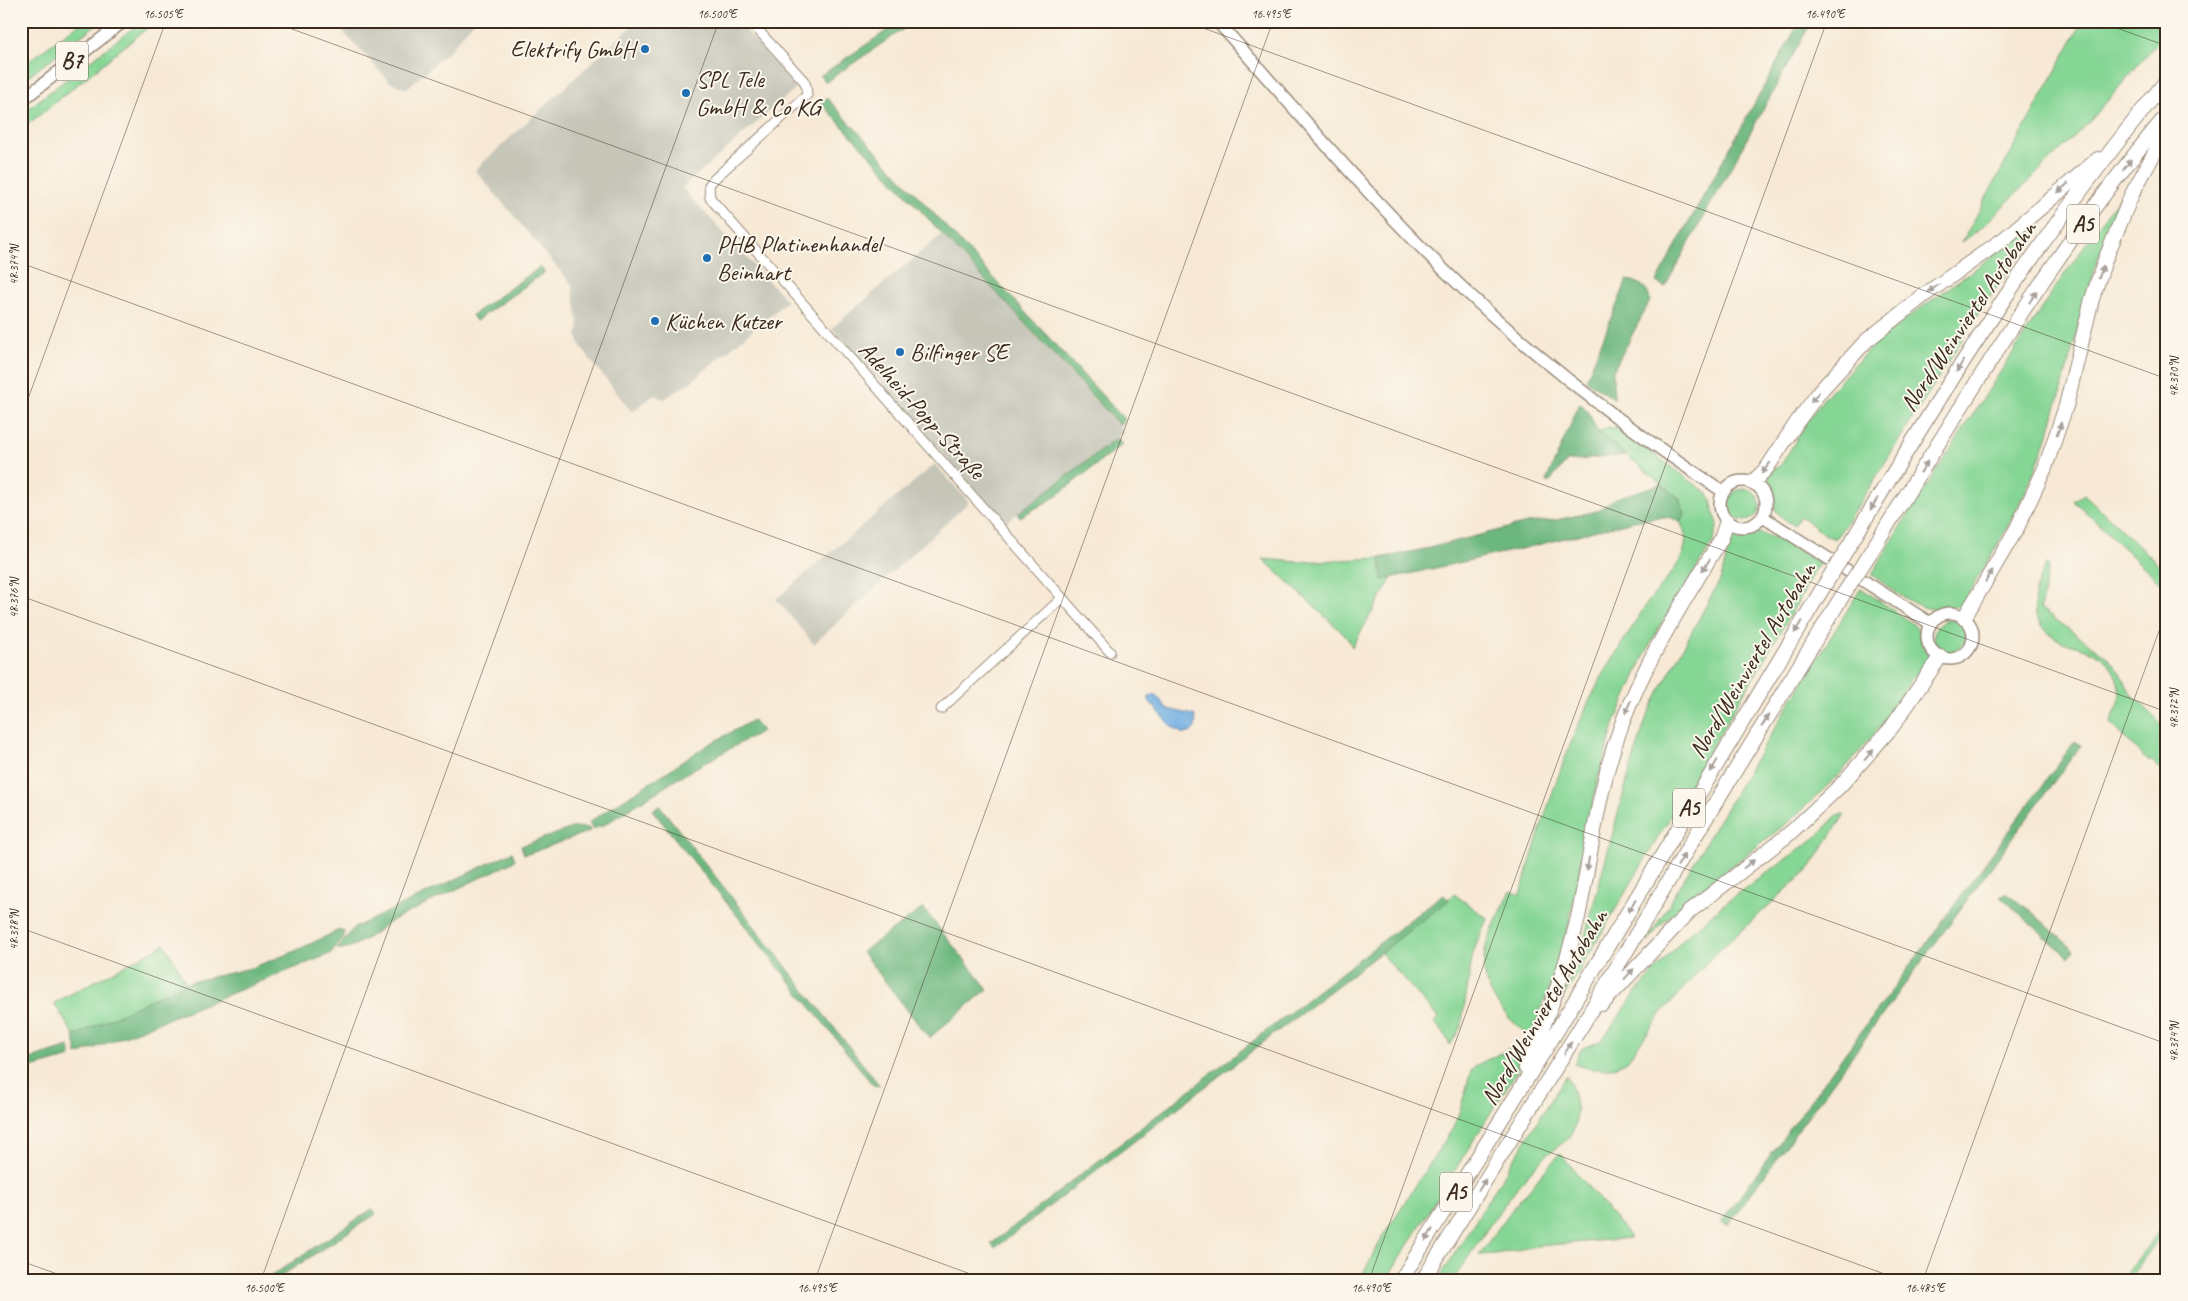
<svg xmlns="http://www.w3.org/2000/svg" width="2188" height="1301" viewBox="0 0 2188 1301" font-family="Caveat,sans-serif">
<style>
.industrial{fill:#c5c5b8}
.green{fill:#86d695;stroke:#60805a}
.forest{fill:#6cb77e;stroke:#54704e}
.water{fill:#6fade1;stroke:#556c80}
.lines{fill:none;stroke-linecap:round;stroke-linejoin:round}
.minor-casing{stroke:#998a7a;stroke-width:11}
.major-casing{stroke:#998a7a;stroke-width:14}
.highway-casing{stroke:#998a7a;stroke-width:16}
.minor{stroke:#fff;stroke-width:9}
.major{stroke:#fff;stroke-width:11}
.highway{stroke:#fff;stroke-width:14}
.highway-bridge-casing{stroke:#998a7a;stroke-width:16;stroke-linecap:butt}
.highway-bridge{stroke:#fff;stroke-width:14}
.oneway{fill:#a79f9a}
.ticks{fill:none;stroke:#3b2a1e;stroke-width:1;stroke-opacity:0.45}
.poi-dot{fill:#1f6fb2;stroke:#fbf7ec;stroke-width:2}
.labels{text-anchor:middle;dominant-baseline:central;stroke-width:4;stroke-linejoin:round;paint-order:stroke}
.shield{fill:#fbf7ec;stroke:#75685c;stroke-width:1}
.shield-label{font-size:22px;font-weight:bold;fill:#3b2a1e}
.poi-label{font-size:24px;fill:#3b2a1e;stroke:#fbf7ec;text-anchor:start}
.street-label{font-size:24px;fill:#3b2a1e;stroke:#fbf7ec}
.neatline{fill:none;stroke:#3b2a1e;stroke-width:2}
.ticks-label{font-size:12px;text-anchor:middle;fill:#3b2a1e}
</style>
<rect width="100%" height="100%" fill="#fbf7ec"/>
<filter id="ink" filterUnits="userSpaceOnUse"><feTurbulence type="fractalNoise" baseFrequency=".02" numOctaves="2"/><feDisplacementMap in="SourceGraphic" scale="10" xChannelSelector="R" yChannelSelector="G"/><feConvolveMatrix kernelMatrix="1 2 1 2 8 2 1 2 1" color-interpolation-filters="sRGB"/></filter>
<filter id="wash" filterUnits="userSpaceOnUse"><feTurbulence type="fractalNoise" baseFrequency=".0096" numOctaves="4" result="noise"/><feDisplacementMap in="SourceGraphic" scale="20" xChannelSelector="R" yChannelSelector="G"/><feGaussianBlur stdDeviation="1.12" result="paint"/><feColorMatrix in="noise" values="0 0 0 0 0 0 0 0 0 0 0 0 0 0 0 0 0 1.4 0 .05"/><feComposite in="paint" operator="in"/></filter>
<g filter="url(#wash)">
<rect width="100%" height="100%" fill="#f7e9d5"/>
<!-- industrial -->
<path class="industrial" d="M333,21h141l-25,30 -43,38 -16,-7z
M637,21h101l58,67 -114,100 105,113 -96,81 -27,17 -10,-4 -22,17 -50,-63 -5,-12 2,-10 -7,-42 -97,-115z
M942,234l182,198 -120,92 -172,-196z
M935,464l34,38 -155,142 -38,-45z"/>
<!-- green -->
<path class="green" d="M83,21h18l-80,61v-15z
M142,21h14l-135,109v-16z
M2083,21h84v10l-75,88 -111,109 -19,14z
M2121,194l2,2c-39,81 -50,169 -80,253 -20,57 -52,107 -83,158 -12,-2 -18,3 -27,2 -22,-2 -43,-22 -61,-34l25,-43 155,-240z
M2050,210l-79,115 -110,176 -26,38c-14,-5 -23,-15 -35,-23l-6,10c-6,-5 -16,-10 -19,-17 -4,-10 -2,-17 -10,-26l6,-12 10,-6 31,-51 12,-16 47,-51 26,-22 89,-64z
M1608,427l8,1 11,7 80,58 5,7 1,12 5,11 -2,9 -3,10 -55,87 -18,36 -25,57 -18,61 -28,140 -13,47 -25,67c-26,-19 -54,-50 -46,-86 3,-17 18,-43 26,-60l9,4c18,-59 36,-119 61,-176 14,-33 33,-63 52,-93 6,-9 11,-20 19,-29 16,-21 46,-47 28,-75l5,-8 -6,-16 -81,-66z
M1728 505a16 16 0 1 1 32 0a16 16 0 1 1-32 0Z
M2084,494l83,79v16l-93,-88z
M1756,532l19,6 45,24 -17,27 2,1 -245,413 18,-42 48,-177 20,-65 13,-27 62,-114 12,-45 9,3z
M1380,558l2,21 10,-1 -40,69 -4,-9 -85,-79 35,3z
M2046,564l3,2 -9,42 67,49 13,16 11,20 36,36v52l-5,-5 1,-3 -12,-12 -5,-2 -35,-35c1,-15 12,-21 8,-37 -2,-13 -11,-27 -24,-34 -10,-6 -25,-7 -36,-13 -33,-18 -28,-47 -13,-76z
M1861,588l53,37c9,11 4,21 16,32l-7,12 -11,9 -30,47 -40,47 -51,48 -92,71 -39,34 -12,17 -1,-1 105,-176z
M1934 636a16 16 0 1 1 32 0a16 16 0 1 1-32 0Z
M1845,814l-35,54 -99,90 -46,51 -38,52c-19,11 -34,10 -53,3l8,-16 17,-6 9,-10 26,-37 48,-55 42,-36 92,-67 21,-22z
M1454,894l33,24 -14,35 -12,74 -11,18 -7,-13 -9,-10 4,-4 -57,-65z
M165,944l21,39 -112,53 -20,-33z
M1514,1046l11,3 -10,25 -129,206h-27l29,-52 65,-100 7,-18 11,-39 4,-5z
M1566,1076c9,12 14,41 7,55 -6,11 -17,16 -25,23 -11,10 -20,20 -29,31 -24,30 -44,63 -66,95h-15z
M1560,1153l71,85 -94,8 -41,8 -17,1 34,-47z
M2160,1230l3,3 -32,43 -4,-3z"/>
<!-- forest -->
<path class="forest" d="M901,21h14l-89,61 -6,-6z
M1800,21h12l-147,266 -9,-5z
M827,98l298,322 -6,5 -298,-322z
M540,267l5,5 -69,49 -4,-6z
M1627,280c12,1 23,9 23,21l-37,70 1,28 -28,-19z
M1580,403l7,7 11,22 28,23 -59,6 -18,22 -3,-2z
M1117,438l5,7 -70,54 -32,18 -2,-4z
M1661,484l18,14 6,17 -5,7 -8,-4 -13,-1 -25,4 -113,28 -139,31 -2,-22 45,-9 102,-26 29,-3 41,-9 19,-13z
M753,720l9,11 -72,40 -86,54 -11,4 -4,-7 119,-77z
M2075,741l6,4 -353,480 -7,-3z
M660,806l220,280 -7,-1 -221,-275z
M575,827l14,1 1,3 -59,22 -7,1 -3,-8z
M512,852l3,7 -2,3 -122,59c-13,10 -38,30 -54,28l17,-21z
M2005,893l26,18 43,39 -6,7 -68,-61z
M1443,894l6,6 -454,348 -4,-4z
M923,908l65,81 -59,49 -67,-86z
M339,930l5,1 -1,7 -13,16 -253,101 -3,-19 112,-53 65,-15 42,-16z
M69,1047l2,10 -50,14v-9z
M372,1209l4,5 -101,66h-10z"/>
<!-- water -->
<path class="water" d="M1155,694l13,15 26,6c4,10 1,19 -11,19l-11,-7 -23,-26v-4z"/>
</g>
<g filter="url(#ink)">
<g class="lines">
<!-- minor casing -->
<g class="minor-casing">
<path id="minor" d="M750,21l54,60 2,5 1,9 -94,85 -4,5 1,13 400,454
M941,709l121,-111"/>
</g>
<!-- major casing -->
<g class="major-casing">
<path id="major" d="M1217,21c75,84 148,172 229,251 85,83 178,155 278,220
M21,101l103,-80
M1720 504a23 23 0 1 1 46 0a23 23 0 1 1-46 0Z
M1763,517l167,106
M1927 636a23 23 0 1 1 46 0a23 23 0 1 1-46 0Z"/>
</g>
<!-- highway casing -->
<g class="highway-casing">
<path id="highway" d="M1752,483l15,-15 30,-46 24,-32 45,-49 57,-45 82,-58 93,-79
M1852,541c44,-73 88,-145 135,-216 55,-85 116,-166 180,-245
M1870,553c94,-149 183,-303 297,-438
M1964,618l53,-90 28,-60 21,-62 26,-107 13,-39 27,-66 35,-64
M1602,1004l88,-93 99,-77 52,-49 51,-58 48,-70
M1526,1068c21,-50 40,-99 52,-151 12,-56 18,-114 36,-170 25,-79 65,-137 107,-208l6,-18
M1401,1280l155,-248 268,-446
M1423,1280l161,-258 119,-199 138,-225"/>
</g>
<!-- minor -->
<use href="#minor" class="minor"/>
<!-- major -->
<use href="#major" class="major"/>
<!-- highway -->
<use href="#highway" class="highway"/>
<!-- highway-bridge casing -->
<g class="highway-bridge-casing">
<path id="highway-bridge" d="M1824,586l28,-45
M1841,598l29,-45"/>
</g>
<!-- highway-bridge -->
<use href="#highway-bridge" class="highway-bridge"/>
</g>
<!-- one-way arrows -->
<defs><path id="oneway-solid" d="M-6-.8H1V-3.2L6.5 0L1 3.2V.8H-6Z" transform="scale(1.25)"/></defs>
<g class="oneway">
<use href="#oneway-solid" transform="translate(2127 165) rotate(-53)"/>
<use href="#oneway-solid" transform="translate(2063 188) rotate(138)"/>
<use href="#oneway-solid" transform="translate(2101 272) rotate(-71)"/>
<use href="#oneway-solid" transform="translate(1934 288) rotate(145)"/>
<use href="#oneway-solid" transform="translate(2033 297) rotate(-57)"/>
<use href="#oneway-solid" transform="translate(1960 366) rotate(122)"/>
<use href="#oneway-solid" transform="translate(1815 397) rotate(127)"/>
<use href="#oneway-solid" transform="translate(2059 429) rotate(-71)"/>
<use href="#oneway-solid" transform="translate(1924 467) rotate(-58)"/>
<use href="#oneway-solid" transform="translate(1766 468) rotate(128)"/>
<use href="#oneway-solid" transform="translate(1874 504) rotate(122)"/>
<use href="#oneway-solid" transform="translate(1706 565) rotate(123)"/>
<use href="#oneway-solid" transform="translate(1989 576) rotate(-58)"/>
<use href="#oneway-solid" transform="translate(1798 627) rotate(121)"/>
<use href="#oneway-solid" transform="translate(1628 707) rotate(112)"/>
<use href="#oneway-solid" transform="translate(1765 721) rotate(-59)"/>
<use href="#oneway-solid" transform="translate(1869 755) rotate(-49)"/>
<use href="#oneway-solid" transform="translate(1714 766) rotate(120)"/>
<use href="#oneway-solid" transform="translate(1681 860) rotate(-59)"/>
<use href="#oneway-solid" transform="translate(1588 864) rotate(99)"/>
<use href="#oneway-solid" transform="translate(1749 864) rotate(-37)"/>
<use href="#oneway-solid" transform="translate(1632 906) rotate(121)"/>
<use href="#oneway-solid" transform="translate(1629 974) rotate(-48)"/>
<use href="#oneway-solid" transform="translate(1568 1048) rotate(-58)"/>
<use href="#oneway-solid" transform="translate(1482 1185) rotate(-58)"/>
<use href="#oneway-solid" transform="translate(1429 1235) rotate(122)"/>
</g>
</g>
<!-- ticks -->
<path class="ticks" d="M270,21l1897,691M1184,21l983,358M2097,21l70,25M21,263l2146,781M21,418l145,-397M21,596l1880,684M21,928l966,352M21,1261l53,19M261,1280l458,-1259M815,1280l458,-1259M1369,1280l458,-1259M1923,1280l244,-671"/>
<!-- markers -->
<g class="poi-dot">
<circle cx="645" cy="49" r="5"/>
<circle cx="686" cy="93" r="5"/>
<circle cx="707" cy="258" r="5"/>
<circle cx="655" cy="321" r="5"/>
<circle cx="900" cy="352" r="5"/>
</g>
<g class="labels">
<!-- shield labels -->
<g class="shield">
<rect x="56" y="41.5" width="32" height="39" rx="4"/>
<rect x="2067" y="204.5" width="32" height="39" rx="4"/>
<rect x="1673" y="788.5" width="32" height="39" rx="4"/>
<rect x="1440" y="1172.5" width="32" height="39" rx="4"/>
</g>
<g class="shield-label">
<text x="72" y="61">B7</text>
<text x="2083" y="224">A5</text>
<text x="1689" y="808">A5</text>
<text x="1456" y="1192">A5</text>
</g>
<!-- poi labels -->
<g class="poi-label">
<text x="635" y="49" text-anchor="end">Elektrify GmbH</text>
<text x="696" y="79">SPL Tele<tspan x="696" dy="28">GmbH &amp; Co KG</tspan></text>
<text x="717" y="244">PHB Platinenhandel<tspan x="717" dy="28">Beinhart</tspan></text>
<text x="665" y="321">Küchen Kutzer</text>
<text x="910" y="352">Bilfinger SE</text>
</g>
<!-- street labels -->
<g class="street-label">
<text transform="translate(1968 316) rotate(-56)">Nord/Weinviertel Autobahn</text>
<text transform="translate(922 410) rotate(48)">Adelheid-Popp-Straße</text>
<text transform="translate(1752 660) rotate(-59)">Nord/Weinviertel Autobahn</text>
<text transform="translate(1544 1007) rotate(-59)">Nord/Weinviertel Autobahn</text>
</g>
</g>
<!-- margin -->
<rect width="2188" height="1301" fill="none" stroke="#fbf7ec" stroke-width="55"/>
<rect x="28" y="28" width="2132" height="1246" class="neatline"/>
<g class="ticks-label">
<text x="163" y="18">16.505°E</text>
<text x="717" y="18">16.500°E</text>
<text x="1271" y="18">16.495°E</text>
<text x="1825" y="18">16.490°E</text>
<text transform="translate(14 265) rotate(-90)" y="4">48.374°N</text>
<text transform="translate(2174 377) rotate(-90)" y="4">48.370°N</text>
<text transform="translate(14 598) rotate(-90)" y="4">48.376°N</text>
<text transform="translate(2174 709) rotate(-90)" y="4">48.372°N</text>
<text transform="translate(14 930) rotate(-90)" y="4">48.378°N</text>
<text transform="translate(2174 1042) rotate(-90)" y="4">48.374°N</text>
<text x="264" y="1292">16.500°E</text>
<text x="817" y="1292">16.495°E</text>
<text x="1371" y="1292">16.490°E</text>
<text x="1925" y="1292">16.485°E</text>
</g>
</svg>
